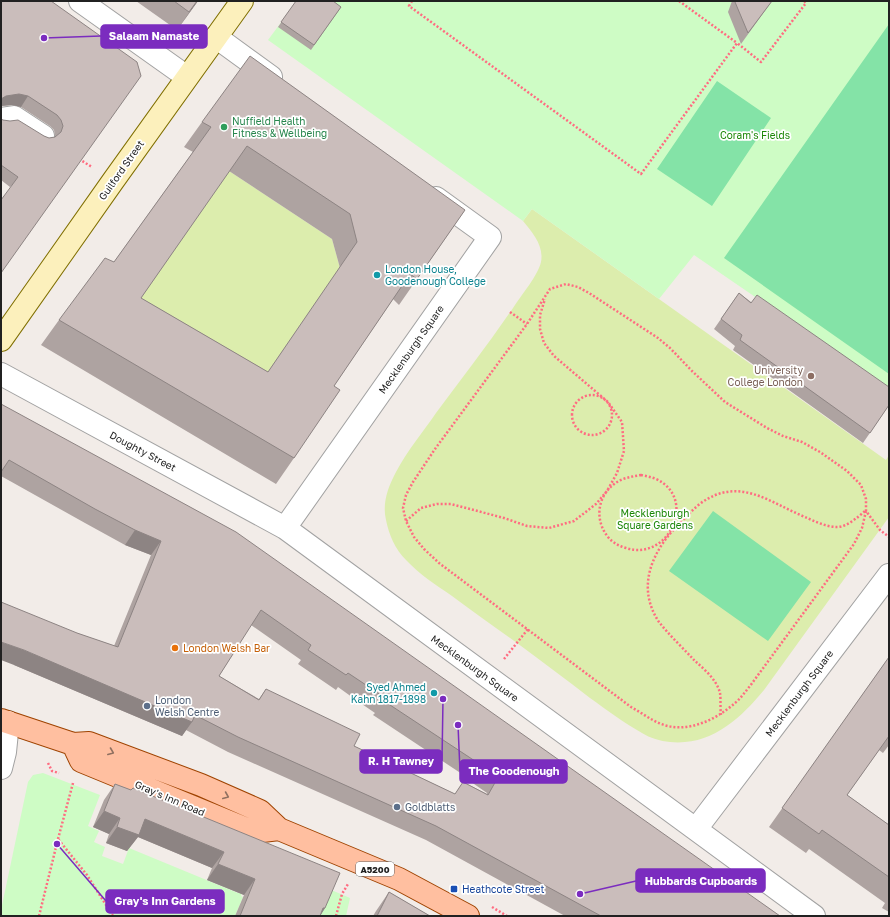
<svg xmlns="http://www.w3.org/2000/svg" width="890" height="917" viewBox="0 0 890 917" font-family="'Golos Text',sans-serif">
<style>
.grass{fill:#dcedad}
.park{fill:#cefcc5}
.pitch{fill:#84e3a7}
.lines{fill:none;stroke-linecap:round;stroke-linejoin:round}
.street-casing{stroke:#a2a2a2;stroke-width:24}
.secondary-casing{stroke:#806f01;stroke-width:24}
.primary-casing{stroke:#9f4300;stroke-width:24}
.path{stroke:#ff6c81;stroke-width:2.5;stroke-dasharray:2 2;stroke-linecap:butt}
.street{stroke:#fff;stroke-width:22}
.secondary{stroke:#fcf0bc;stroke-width:22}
.primary{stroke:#ffbfa0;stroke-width:22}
.wall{fill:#aea3a1;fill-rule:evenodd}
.shaded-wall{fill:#8d8483}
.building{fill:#cabdbb;stroke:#8d8483;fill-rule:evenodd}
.oneway{stroke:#907060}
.leisure-dot{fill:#2e9e5b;stroke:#fff;stroke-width:1.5}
.culture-dot{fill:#0f9aa8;stroke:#fff;stroke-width:1.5}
.education-dot{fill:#8d6e63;stroke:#fff;stroke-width:1.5}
.food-dot{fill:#e8710a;stroke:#fff;stroke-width:1.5}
.service-dot{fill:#5c6f8a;stroke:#fff;stroke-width:1.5}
.transit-dot{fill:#1a4fb4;stroke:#fff;stroke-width:1.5}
.labels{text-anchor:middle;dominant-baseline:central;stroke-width:3.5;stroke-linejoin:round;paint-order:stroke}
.shield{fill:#fff;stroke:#646464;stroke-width:1}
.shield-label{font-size:9px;font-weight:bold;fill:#212121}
.leisure-label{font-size:10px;fill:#27864d;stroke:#fff;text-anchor:start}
.park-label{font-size:10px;fill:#1c8708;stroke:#fff}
.street-label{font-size:10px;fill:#212121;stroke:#fff}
.culture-label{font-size:10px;fill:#0d838f;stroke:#fff;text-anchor:start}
.education-label{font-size:10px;fill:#785e54;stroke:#fff;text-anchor:end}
.food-label{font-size:10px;fill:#c56008;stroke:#fff;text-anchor:start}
.service-label{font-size:10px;fill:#4e5e75;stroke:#fff;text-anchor:start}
.transit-label{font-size:10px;fill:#164399;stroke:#fff;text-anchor:start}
.leader{fill:none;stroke:#7b2cbf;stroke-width:1.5}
.callout-dot{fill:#7b2cbf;stroke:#fff;stroke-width:1.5}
.callout{fill:#7b2cbf;stroke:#7b2cbf;stroke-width:1.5}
.callout-label{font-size:11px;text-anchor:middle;font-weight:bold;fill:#fff}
</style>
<rect width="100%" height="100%" fill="#f2ece8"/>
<!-- grass -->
<path class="grass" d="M229,171l103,68 8,29 -89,129 -128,-74z
M532,209l354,251 3,-5v62l-125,173c-24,29 -53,56 -94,52 -10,-1 -20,-4 -28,-9 -18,-10 -35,-23 -52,-35 -24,-19 -49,-37 -73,-55 -22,-16 -44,-31 -65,-47 -16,-11 -33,-22 -46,-36 -11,-11 -17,-25 -20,-40 -4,-17 2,-33 10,-48 11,-21 27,-40 40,-59 27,-36 54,-71 79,-108 8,-12 23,-30 26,-43 3,-16 -8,-29 -18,-41z"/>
<!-- park -->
<path class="park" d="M297,1h592v388l-195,-134 -35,44 -127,-90 -9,12 -255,-181z
M43,773l57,22 -12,31 11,5 -5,11 11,5 -3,9 21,8 6,-16 109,45h4l-1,3 2,1 -8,19h-234v-6l27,-128 5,-7z
M329,889l21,9 -4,18h-28z"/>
<!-- pitch -->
<path class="pitch" d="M889,24v350l-165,-116z
M717,81l54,37 -59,88 -55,-37z
M713,511l98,71 -43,59 -99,-70z"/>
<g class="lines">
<!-- street casing -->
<g class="street-casing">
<path id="street" d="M80,1l107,76
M216,37l55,40
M1,119l13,-2 29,19
M1,374l284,154 529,388
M285,528l205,-291 -54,-39
M1,768l4,-16 3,-30
M696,829l193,-254"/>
</g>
<!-- secondary casing -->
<g class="secondary-casing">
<path id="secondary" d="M1,340l112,-159 129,-180"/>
</g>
<!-- primary casing -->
<g class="primary-casing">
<path id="primary" d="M1,720l72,24 16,-1 112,42 59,26 19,18 120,50 69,37
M73,744l8,17 173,71 25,-3"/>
</g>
<!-- path -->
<path class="path" d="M412,1l-3,5 232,168 96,-131 24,19 45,-59 -2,-2
M679,1l58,42
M79,159l13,8
M510,312l17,12
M572 415a20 20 0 1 1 40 0a20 20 0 1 1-40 0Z
M641,475c5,1 10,2 15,4 42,19 13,83 -30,69 -7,-2 -13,-5 -18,-11 -16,-20 -9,-48 15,-58 6,-2 12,-3 18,-4z
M866,511l-4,17 -8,16 -104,142c-5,6 -9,12 -15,17 -18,16 -46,30 -71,22 -12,-4 -22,-12 -33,-18l-192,-144 -15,-14 -10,-12 -8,-16 -3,-13 3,-13 7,-13 22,-33 92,-125 23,-35 16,-5 12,3 11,6 69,45 12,10 22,23 33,31 42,26 16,8 19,6 18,10 27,19 14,14 5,14v12l14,19 9,7
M406,521l15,-13 16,-4h14l53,14 23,8 22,2 25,-7 22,-17 11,-13 10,-18 7,-22 -2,-29 -14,-20 -54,-46 -10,-13 -4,-14v-14l5,-16
M504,659l24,-30
M721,715c-1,-7 0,-15 -1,-22 -3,-13 -16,-24 -26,-33 -11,-12 -25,-25 -35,-38 -24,-36 -6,-73 22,-100 6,-6 12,-13 20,-19 38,-27 68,-1 104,14 9,4 21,10 32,10 10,0 21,-10 28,-16
M48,763l4,8 7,2
M58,839l15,-56
M492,907l15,9
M39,916l19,-77 29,36 26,41
M336,916l6,-22 6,-10"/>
<!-- street -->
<use href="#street" class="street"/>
<!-- secondary -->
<use href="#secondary" class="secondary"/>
<!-- primary -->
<use href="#primary" class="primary"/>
</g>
<!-- wall -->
<path class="wall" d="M1,1l136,61 -127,125 -9,-7v-61l2,1 46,18 6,-1v-1l-1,-6 -4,-4 -29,-19 -9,-2 -11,1z
M136,1h62l-21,29z
M296,1l45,6 -30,43 -33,-23z
M732,1h40l-31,43 -13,-32z
M202,122l263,88 -66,95 -6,-6 -59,87 -40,72 -18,26 -235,-139 18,-25 55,-58 79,-110 -9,-5zM229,171l103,68 8,29 -72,104 -127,-74z
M739,293l150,112 -26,38 -130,-93 2,-4 -21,-17z
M1,404l779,512h-215l-139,-76 -198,-88 -42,-22 -4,6 -168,-71 63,-32 37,13 37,-91 -26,-10 -40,-22 -84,-47zM251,625l50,35 -3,4 38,26 2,-3 18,13 19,13 -2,2 92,61 -1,1 23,16v1l-24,-12 -8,12 -101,-48 -88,-57 -7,10 -40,-23z
M889,657v88l-6,8 -4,-3 -32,45 42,30v87l-7,-4 3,-5 -76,-54 -3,4 -37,-26z
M115,784l16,6 2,-2 192,120 -5,8h-85l9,-21 -37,-15 5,-12 -74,-31 -11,14 -21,-8 3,-9 -16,-7 11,-27z
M389,892l41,24h-57l3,-5z"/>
<!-- shaded-wall -->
<path class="shaded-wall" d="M197,1h1l-21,29z
M19,94l9,2 -7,11 -9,-2 -11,1v-7l5,-3z
M135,530l26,11 -10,14 -26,-10z
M1,642l23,8 168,72 -10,14 -168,-71 -13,-5z
M104,811l16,7 -11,16 -16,-7z
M145,819l79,33 -12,16 -74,-31 -11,14 -21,-8 11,-16z
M218,864l37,15 -11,16 -37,-15z
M323,908h2l-5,8z"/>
<!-- building -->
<path class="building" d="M1,1h50l86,61 4,14 -140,197v-73l17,-23 -17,-12v-46l2,1 7,1 8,-1 26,16 5,2 6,-1 6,-5 2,-6 -2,-6 -4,-5 -29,-19 -9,-2 -13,2 -5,3z
M174,1h23l-8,11z
M296,1h37l8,6 -27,38 -33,-23z
M735,1h37l-24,32 -13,-31z
M250,56l215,154 -48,69 -7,-5 -76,112 6,4 -46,68 -235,-138 46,-62 9,4 97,-135 -9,-5zM247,146l103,68 7,28 -89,130 -127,-74z
M739,293l12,10 6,-8 132,92v18l-19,28 -130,-93 2,-5 -21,-16z
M1,404l235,128 544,384h-179l-165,-90 -198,-89 -43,-22 -3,7 -168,-72 -23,-8v-40l76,31 41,14 43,-106 -26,-11 -40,-21 -86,-49 -8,12zM261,610l50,35 -3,5 38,25 2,-2 18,12 19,13 -1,3 91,60 -1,2 23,16 -9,16 -25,-13 -8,12 -101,-48 6,-12 -94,-45 -7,11 -40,-24z
M889,657v79l-42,59 42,30v52l-67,-47 -3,4 -37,-26z
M115,784l16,6 2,-2 207,85 -15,35h-2l-3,8h-80l15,-37 -37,-15 6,-12 -79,-33 -6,16 -22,-8 3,-9 -16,-7z
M389,892l41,24h-53z"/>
<!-- one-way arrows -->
<defs><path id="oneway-chevron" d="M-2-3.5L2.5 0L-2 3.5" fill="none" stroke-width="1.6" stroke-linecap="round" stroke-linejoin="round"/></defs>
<g class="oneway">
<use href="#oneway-chevron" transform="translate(111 752) rotate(22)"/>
<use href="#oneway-chevron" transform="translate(226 796) rotate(23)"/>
</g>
<!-- markers -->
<circle class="leisure-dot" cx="224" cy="127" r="4"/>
<g class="culture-dot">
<circle cx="377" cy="275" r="4"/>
<circle cx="434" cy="693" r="4"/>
</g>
<circle class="education-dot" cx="811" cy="376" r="4"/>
<circle class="food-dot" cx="175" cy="648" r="4"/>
<g class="service-dot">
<circle cx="147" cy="706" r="4"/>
<circle cx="397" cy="807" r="4"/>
</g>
<rect class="transit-dot" x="450" y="885" width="8" height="8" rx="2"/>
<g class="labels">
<!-- shield labels -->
<rect class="shield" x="356" y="862" width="38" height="14" rx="3"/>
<g class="shield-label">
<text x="375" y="869">A5200</text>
</g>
<!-- leisure labels -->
<g class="leisure-label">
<text x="232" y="121">Nuffield Health<tspan x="232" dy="12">Fitness &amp; Wellbeing</tspan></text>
</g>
<!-- park labels -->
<g class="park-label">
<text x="755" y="135">Coram's Fields</text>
<text x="655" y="513">Mecklenburgh<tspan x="655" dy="12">Square Gardens</tspan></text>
</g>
<!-- street labels -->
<g class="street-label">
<text transform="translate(121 170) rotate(-55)">Guilford Street</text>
<text transform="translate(411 349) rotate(-55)">Mecklenburgh Square</text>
<text transform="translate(143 451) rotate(28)">Doughty Street</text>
<text transform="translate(475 668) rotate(36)">Mecklenburgh Square</text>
<text transform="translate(799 693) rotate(-53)">Mecklenburgh Square</text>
<text transform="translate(170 798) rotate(23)">Gray's Inn Road</text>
</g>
<!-- culture labels -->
<g class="culture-label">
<text x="385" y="269">London House,<tspan x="385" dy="12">Goodenough College</tspan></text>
<text x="426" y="687" text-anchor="end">Syed Ahmed<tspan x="426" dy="12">Kahn 1817-1898</tspan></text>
</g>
<!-- education labels -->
<g class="education-label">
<text x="803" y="370">University<tspan x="803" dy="12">College London</tspan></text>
</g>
<!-- food labels -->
<g class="food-label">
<text x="183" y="648">London Welsh Bar</text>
</g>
<!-- service labels -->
<g class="service-label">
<text x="155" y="700">London<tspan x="155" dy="12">Welsh Centre</tspan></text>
<text x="405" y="807">Goldblatts</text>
</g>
<!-- transit labels -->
<g class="transit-label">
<text x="462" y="889">Heathcote Street</text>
</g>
</g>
<!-- callouts -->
<path class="leader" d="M44 38L101 36M443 699L442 761M458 725L460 771M580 894L636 881M57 844L106 901"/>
<g class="callout-dot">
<circle cx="44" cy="38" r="4"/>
<circle cx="443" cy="699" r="4"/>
<circle cx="458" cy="725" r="4"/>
<circle cx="580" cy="894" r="4"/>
<circle cx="57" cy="844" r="4"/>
</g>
<g class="callout">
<rect x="101" y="25" width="106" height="23" rx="4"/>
<rect x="360" y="750" width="82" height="23" rx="4"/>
<rect x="460" y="760" width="107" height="23" rx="4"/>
<rect x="636" y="869" width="129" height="23" rx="4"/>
<rect x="106" y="890" width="118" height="23" rx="4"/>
</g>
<g class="callout-label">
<text x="154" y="40">Salaam Namaste</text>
<text x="401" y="765">R. H Tawney</text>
<text x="514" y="775">The Goodenough</text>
<text x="701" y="885">Hubbards Cupboards</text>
<text x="165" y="905">Gray's Inn Gardens</text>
</g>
<!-- border -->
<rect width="890" height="917" fill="none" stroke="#212121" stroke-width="4"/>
</svg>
